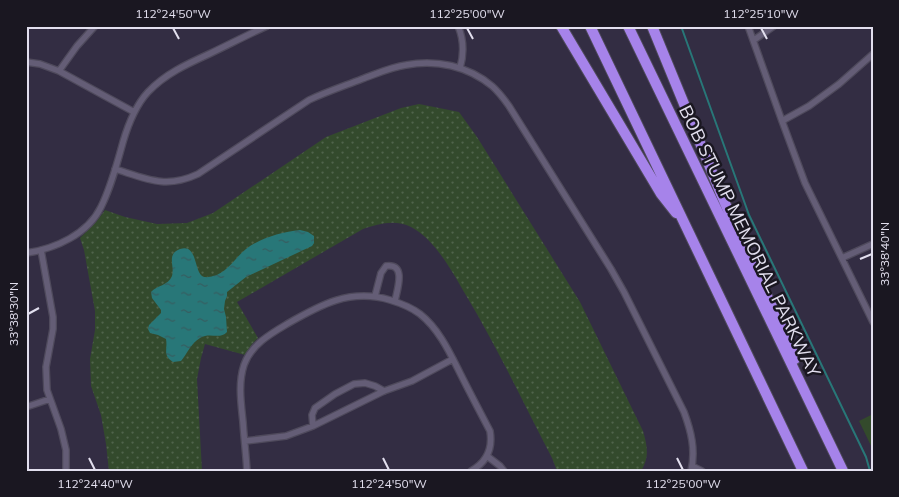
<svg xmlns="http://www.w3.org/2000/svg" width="899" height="497" viewBox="0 0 899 497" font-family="Mulish,sans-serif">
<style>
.grass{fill:url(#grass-dots)}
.park{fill:#334a2c}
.water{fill:url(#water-ripples)}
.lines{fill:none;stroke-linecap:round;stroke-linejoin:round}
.stream{stroke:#287778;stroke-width:2}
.street-casing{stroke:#4f4a5c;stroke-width:8}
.highway-casing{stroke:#4f4a5c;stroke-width:12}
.street{stroke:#645d76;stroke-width:5.5}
.highway{stroke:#a683ea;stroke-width:10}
.ticks{fill:none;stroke:#e2dfee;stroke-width:2}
.labels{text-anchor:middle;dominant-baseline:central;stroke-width:5;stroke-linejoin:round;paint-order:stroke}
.street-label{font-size:18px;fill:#e2dfee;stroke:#1a1721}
.neatline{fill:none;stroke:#e2dfee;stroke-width:2}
.ticks-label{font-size:12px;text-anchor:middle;fill:#e2dfee}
</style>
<defs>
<pattern id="grass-dots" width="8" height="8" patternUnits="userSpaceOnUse" patternTransform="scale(1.25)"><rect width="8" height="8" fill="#334a2c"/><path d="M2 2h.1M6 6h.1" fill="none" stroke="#50644b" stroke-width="1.8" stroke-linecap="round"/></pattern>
<pattern id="water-ripples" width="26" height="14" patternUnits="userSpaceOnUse" patternTransform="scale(1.25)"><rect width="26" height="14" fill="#287778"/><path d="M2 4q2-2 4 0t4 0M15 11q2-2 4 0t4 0" fill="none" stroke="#365d60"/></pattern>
</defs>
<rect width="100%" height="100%" fill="#332d43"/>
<!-- grass -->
<path class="grass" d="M419,104l40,8 18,25 103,165 63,129c4,14 7,26 -2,40h-84l-5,-13c-28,-54 -54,-109 -85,-161 -14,-24 -32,-58 -56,-70 -16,-8 -33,-3 -48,2l-126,73 21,36 -6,6 -7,11 -40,-11 -4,14 -4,21 5,92h-93l-3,-27 -5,-29 -10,-29 -1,-27 5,-29v-19l-11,-61 -4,-12 16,-16 9,-12 20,7 32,7 30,-1 26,-10 113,-76 75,-29z"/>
<!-- park -->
<path class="park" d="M873,414v36l-14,-29z"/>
<!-- water -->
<path class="water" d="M300,230l8,2 6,4v7l-2,3 -66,31 -19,15v4l-2,5 -1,8 2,8 1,15c-7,8 -17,0 -27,6 -9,5 -13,16 -19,23l-8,1c-11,-7 -5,-12 -7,-23l-8,-4 -8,-2 -2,-4 1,-4 12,-12v-3l-9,-12 -1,-6c6,-7 17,-6 21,-16 3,-10 -6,-22 8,-27 17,-6 14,21 22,27 3,2 8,1 11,0 14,-3 22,-18 33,-27 14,-11 36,-17 54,-19z"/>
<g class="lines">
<!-- stream -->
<path class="stream" d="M681,26l68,189 117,242 4,14"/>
<!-- street casing -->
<g class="street-casing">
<path id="street" d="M458,26c6,14 6,28 2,42
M748,26l34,95 23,62 68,139
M754,40l20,-14
M26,62l14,2 19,7 75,41
M59,71l18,-25 18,-20
M782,121l27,-15 30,-22 34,-30
M115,169c32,10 51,20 83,5l111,-74c17,-8 35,-14 53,-21 14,-5 29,-12 44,-14 30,-6 62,1 86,21 7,6 12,13 17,20l102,163 13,23 60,120c7,19 12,38 7,59
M41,250l12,67v12l-7,38 1,23 14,39 5,21v21
M26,253c29,-4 62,-19 75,-46 10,-20 16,-43 22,-65 5,-17 12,-36 25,-50 17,-18 39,-28 61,-38 19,-9 38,-19 58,-28
M842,258l31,-14
M375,296l6,-23 5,-7c21,-3 11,24 9,35
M26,407l24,-8
M313,426l-1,-11 3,-7 20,-14 19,-10 11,-1 10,3 9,5
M245,441l41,-5 27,-10 71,-35 28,-10 41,-22
M487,456l13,10 4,5
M692,466l10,5
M247,471c-1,-17 -3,-33 -4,-49 -2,-19 -5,-39 1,-57 7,-20 26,-31 43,-41 33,-19 63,-36 103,-24 10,3 22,8 30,14 19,15 30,39 40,59 10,20 20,39 30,58 3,18 -3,31 -19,40"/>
</g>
<!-- highway casing -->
<g class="highway-casing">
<path id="highway" d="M561,26l100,168 15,19
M590,26l213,445
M628,26l215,445
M652,26l69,168 30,68 39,83 5,14"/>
</g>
<!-- street -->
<use href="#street" class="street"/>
<!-- highway -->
<use href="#highway" class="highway"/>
</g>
<!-- ticks -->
<path class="ticks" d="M173,28l6,11M467,28l6,11M761,28l6,11M860,259l12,-5M28,314l11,-6M89,458l6,12M383,458l6,12M677,458l6,12"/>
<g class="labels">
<!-- street labels -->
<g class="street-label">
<text transform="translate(750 241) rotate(64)">BOB STUMP MEMORIAL PARKWAY</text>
</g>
</g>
<!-- border -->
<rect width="899" height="497" fill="none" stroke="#1a1721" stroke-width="55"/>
<rect x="28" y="28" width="844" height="442" class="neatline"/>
<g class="ticks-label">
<text x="173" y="18">112°24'50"W</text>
<text x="467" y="18">112°25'00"W</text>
<text x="761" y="18">112°25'10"W</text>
<text transform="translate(885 254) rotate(-90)" y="4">33°38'40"N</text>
<text transform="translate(14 314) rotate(-90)" y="4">33°38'30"N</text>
<text x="95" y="488">112°24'40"W</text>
<text x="389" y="488">112°24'50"W</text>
<text x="683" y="488">112°25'00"W</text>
</g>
</svg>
